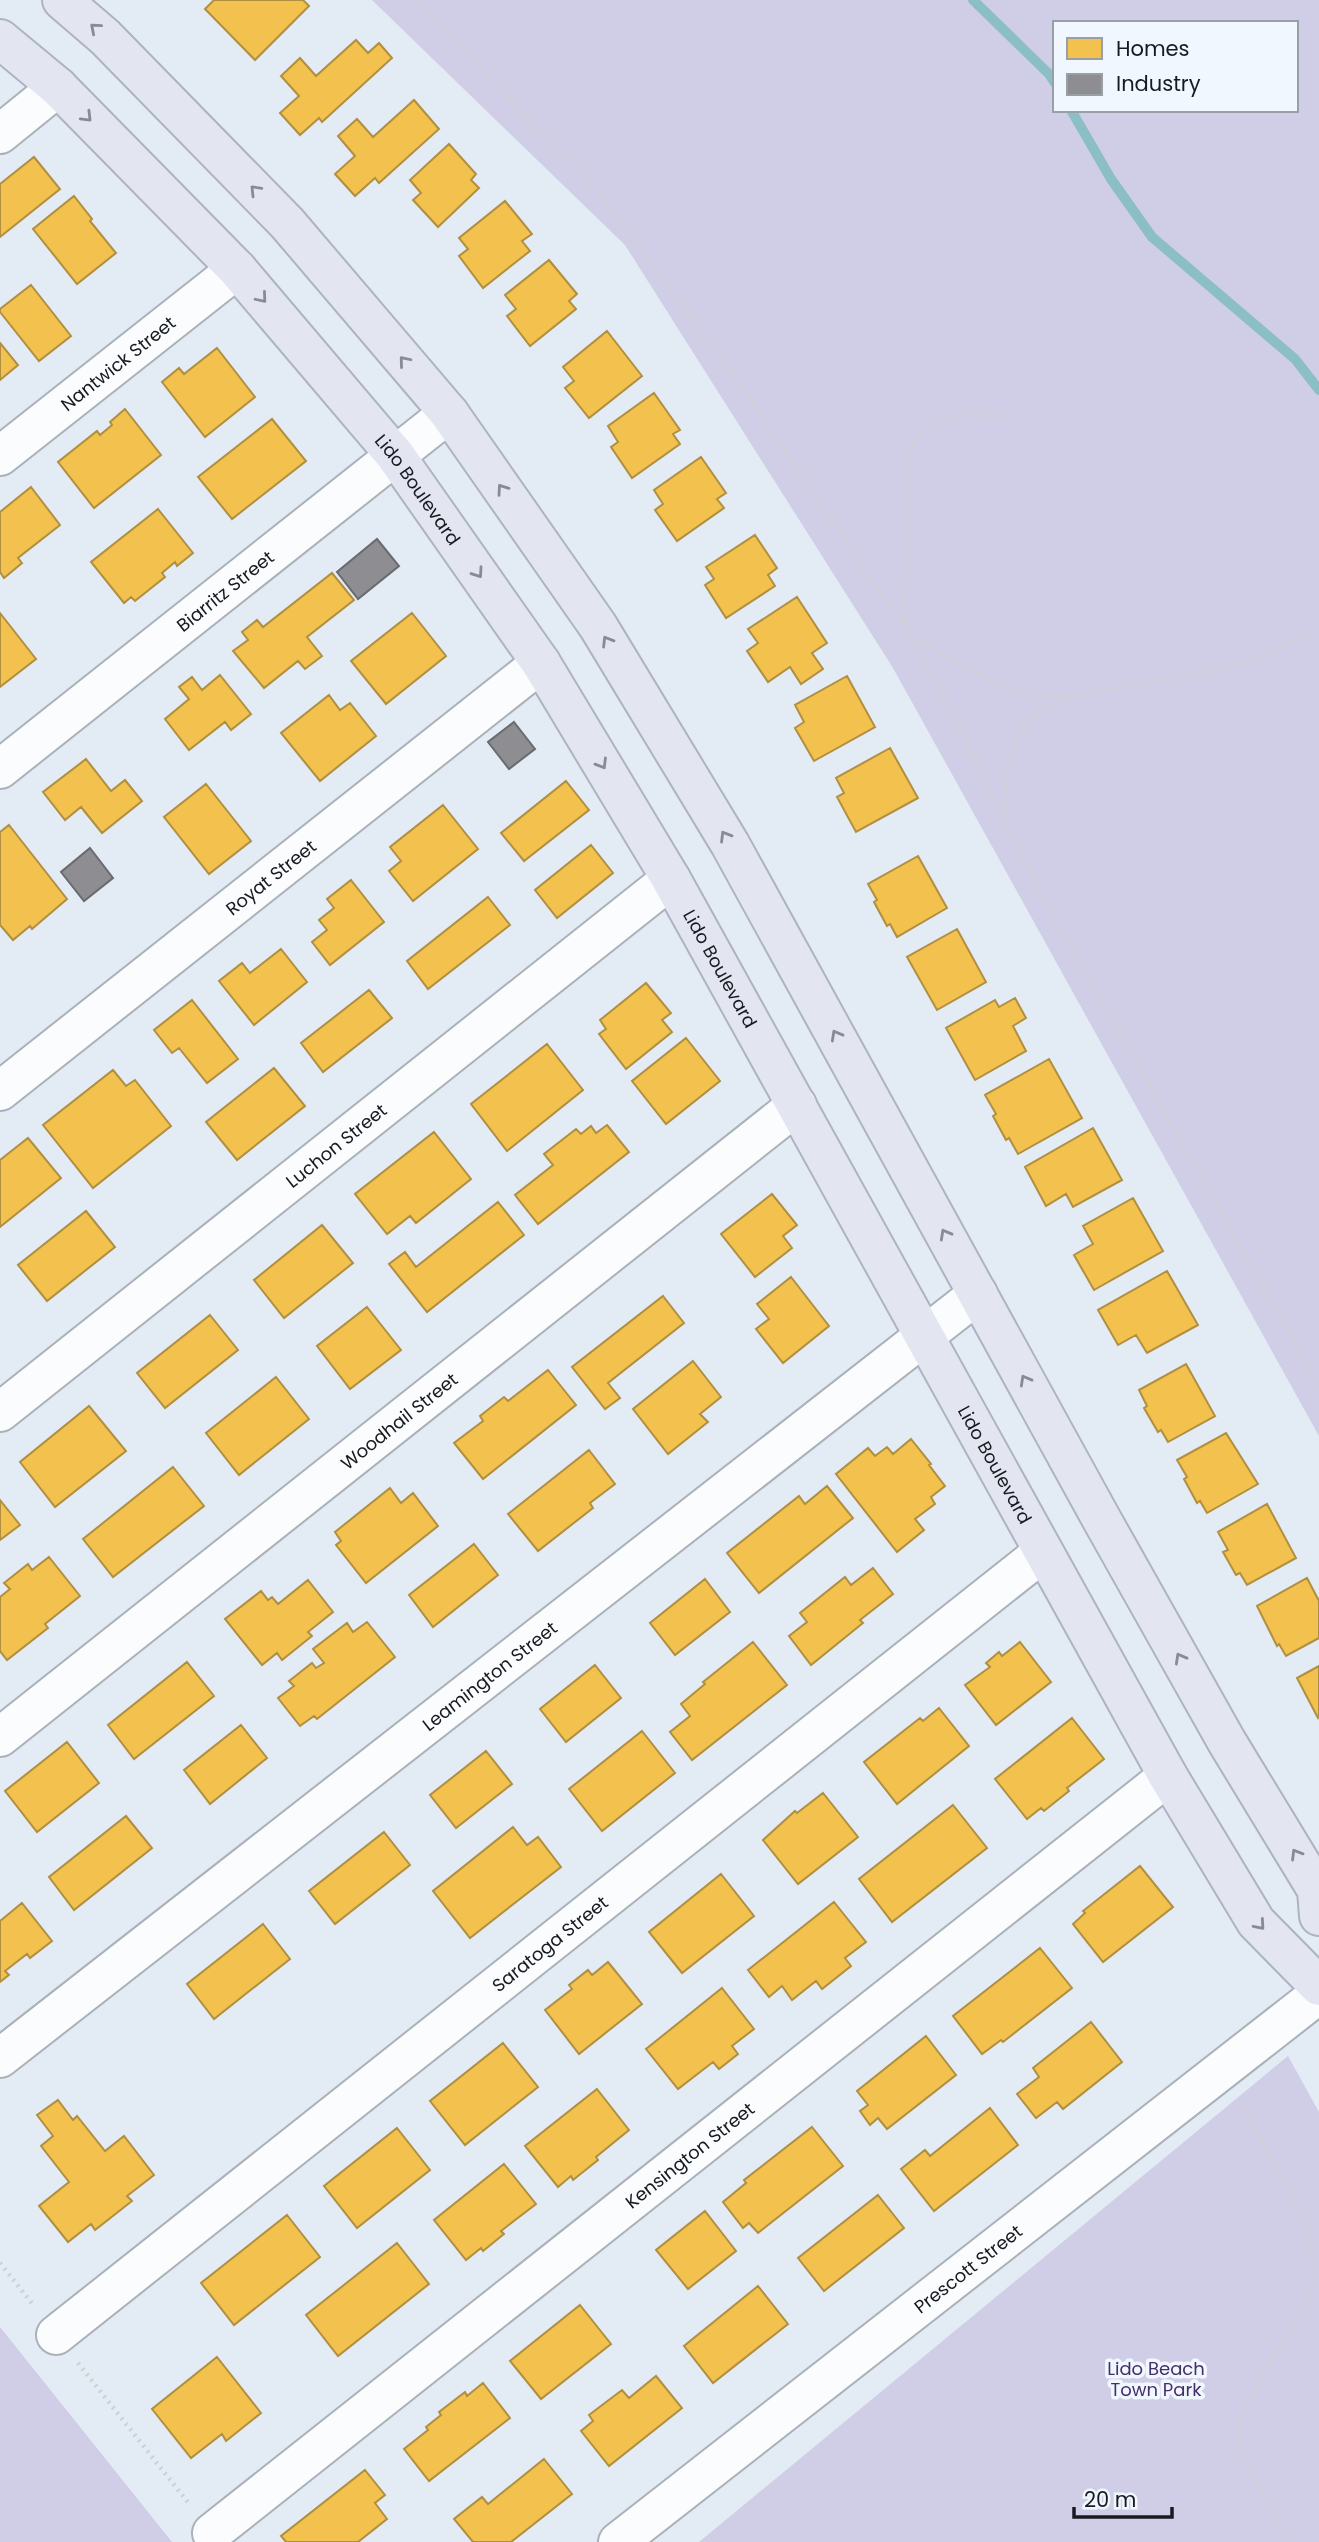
<svg xmlns="http://www.w3.org/2000/svg" width="1319" height="2542" viewBox="0 0 1319 2542" font-family="Poppins,sans-serif">
<style>
.green{fill:#d0cee6;fill-rule:evenodd}
.homes{fill:#f2c14e;stroke:#b08f40;stroke-width:2}
.industry{fill:#8d8d92;stroke:#696b70;stroke-width:2}
.lines{fill:none;stroke-linecap:round;stroke-linejoin:round}
.stream{stroke:#8cbfc5;stroke-width:10}
.minor-casing{stroke:#aab1b8;stroke-width:42}
.highway-casing{stroke:#aeb3c2;stroke-width:42}
.path{stroke:#ced0d2;stroke-width:4.5;stroke-dasharray:2 5;stroke-linecap:butt}
.minor{stroke:#fbfcfd;stroke-width:38}
.highway{stroke:#e3e6f1;stroke-width:38}
.oneway{stroke:#878b93}
.labels{text-anchor:middle;dominant-baseline:central;stroke-width:7;stroke-linejoin:round;paint-order:stroke}
.street-label{font-size:18px;fill:#161b21;stroke:#f0f7fe}
.park-label{font-size:18px;fill:#452f6b;stroke:#f0f7fe}
</style>
<rect width="100%" height="100%" fill="#e3ebf4"/>
<!-- green -->
<path class="green" d="M372,0h947v1436l-426,-768 -268,-423zM1055,23h241v87h-241z
M1288,2056l31,56v430h-620z
M0,2327l172,215h-172z"/>
<!-- homes -->
<path class="homes" d="M214,0h89l6,6 -54,54 -50,-51z
M356,40l12,13 11,-10 13,15 -70,64 -3,-4 -19,17 -20,-22 19,-17 -18,-20 19,-18 16,18z
M414,100l25,29 -60,54 -4,-5 -20,18 -20,-22 20,-18 -17,-20 19,-17 16,18z
M449,144l27,30 -5,6 8,8 -41,39 -25,-27 8,-7 -11,-13z
M34,157l26,32 -60,48v-53z
M74,196l18,23 -2,2 26,32 -39,31 -44,-55z
M505,201l27,33 -10,7 8,10 -47,37 -24,-32 9,-7 -9,-11z
M549,260l28,34 -8,7 7,8 -46,37 -23,-30 9,-7 -11,-14z
M31,285l40,51 -32,25 -39,-49v-3z
M607,331l35,45 -53,42 -24,-30 9,-7 -11,-14z
M0,343l18,22 -18,15z
M217,348l38,49 -50,40 -43,-55 17,-14 5,6z
M654,393l26,37 -7,4 7,10 -48,34 -21,-31 7,-5 -10,-16z
M125,409l36,46 -67,53 -36,-46 39,-31 3,4 12,-10 -2,-3z
M272,419l34,42 -74,58 -34,-42z
M701,457l25,36 -9,6 7,9 -47,33 -22,-31 8,-6 -9,-14z
M31,487l29,38 -42,33 4,5 -18,15 -4,-6v-60z
M158,509l35,44 -16,13 -2,-4 -13,11 3,4 -30,24 -4,-4 -7,6 -33,-41z
M755,535l22,33 -9,7 7,11 -49,32 -21,-33 9,-6 -8,-12z
M332,573l22,27 -47,37 15,19 -17,13 -7,-8 -34,27 -31,-37 15,-11 -6,-8 15,-12 6,7z
M797,597l30,46 -15,10 11,16 -22,15 -11,-17 -22,15 -21,-31 11,-8 -10,-14z
M0,613l36,46 -36,28z
M412,613l34,43 -60,48 -35,-43z
M220,675l31,39 -20,16 -6,-8 -36,28 -24,-31 24,-20 -10,-12 13,-10 10,13z
M847,676l28,51 -61,34 -19,-33 9,-6 -9,-17z
M329,695l11,15 10,-7 26,33 -56,45 -39,-48z
M890,748l28,50 -62,34 -19,-35 7,-4 -8,-15z
M86,759l25,32 14,-11 17,21 -40,32 -21,-26 -16,13 -22,-28z
M566,781l23,29 -65,51 -23,-28z
M206,784l45,57 -42,33 -45,-57z
M443,805l35,44 -65,52 -24,-30 12,-10 -11,-14z
M9,825l58,74 -35,30 -2,-3 -17,14 -13,-15v-93z
M591,845l22,28 -56,45 -22,-28z
M918,856l29,52 -50,29 -7,-13 -3,2 -13,-24 3,-2 -9,-16z
M351,880l33,42 -54,43 -18,-23 15,-12 -8,-10 15,-12 -7,-9z
M488,897l22,28 -82,64 -21,-28z
M957,929l29,53 -49,28 -30,-53z
M281,949l26,33 -53,43 -35,-44 23,-18 8,10z
M646,983l25,30 -9,7 10,12 -46,37 -27,-35 7,-5 -6,-9z
M369,990l23,28 -69,54 -22,-29z
M1015,998l11,20 -13,8 13,25 -51,29 -29,-52 49,-28 4,7z
M192,1000l46,59 -31,24 -28,-35 -7,5 -18,-23z
M686,1038l34,43 -54,43 -34,-43z
M547,1044l36,46 -76,61 -36,-47z
M1049,1059l33,59 -64,36 -9,-16 -3,2 -13,-24 3,-2 -11,-19z
M274,1068l31,38 -68,54 -31,-38z
M113,1070l13,16 9,-6 36,46 -78,62 -50,-63z
M607,1125l22,27 -91,72 -23,-29 38,-30 -9,-11 32,-25 5,5 10,-8 5,7z
M1093,1128l29,52 -49,27 -7,-13 -20,12 -21,-39z
M434,1132l37,47 -55,44 -6,-7 -23,18 -32,-40z
M28,1138l33,40 -61,49v-67z
M772,1194l25,31 -14,11 9,12 -37,29 -34,-43z
M1133,1198l30,53 -69,39 -20,-35 19,-11 -10,-18z
M498,1202l26,33 -97,77 -38,-48 16,-12 11,15z
M86,1211l29,36 -68,54 -29,-36z
M322,1225l31,38 -69,55 -30,-38z
M1167,1271l31,54 -51,28 -11,-18 -18,10 -20,-35z
M791,1277l38,49 -46,37 -27,-34 13,-10 -12,-15z
M663,1296l21,27 -76,60 12,15 -15,11 -33,-42z
M367,1307l34,43 -51,39 -33,-43z
M210,1315l28,35 -73,58 -28,-35z
M693,1361l28,36 -21,17 8,8 -40,32 -35,-45z
M1186,1364l29,52 -47,26 -7,-12 -3,2 -14,-24 3,-2 -8,-16z
M548,1370l28,35 -93,74 -29,-36 29,-22 -3,-5 24,-19 4,4z
M276,1377l33,42 -70,56 -33,-42z
M89,1406l37,45 -71,56 -35,-45z
M1226,1433l32,51 -51,29 -7,-12 -3,2 -13,-24 3,-2 -10,-17z
M911,1439l20,25 -2,1 16,21 -14,11 4,7 -20,15 9,11 -27,22 -61,-78 32,-26 7,8 12,-9 6,7z
M589,1450l26,34 -25,19 3,5 -55,43 -30,-37z
M173,1467l31,39 -91,71 -30,-38z
M827,1486l26,32 -94,75 -32,-40 72,-57 6,8z
M390,1488l11,15 12,-10 25,33 -72,57 -30,-38 5,-4 -6,-9z
M0,1500l20,25 -20,15z
M1267,1504l29,54 -49,27 -7,-12 -4,2 -13,-23 5,-2 -10,-18z
M474,1544l24,31 -65,52 -24,-32z
M49,1557l31,39 -35,28 3,4 -41,32 -7,-9v-54l10,-8 -6,-6 24,-19 4,6z
M873,1568l20,26 -33,26 3,3 -52,42 -22,-29 18,-14 -7,-9 45,-36 6,8z
M1307,1578l12,23v37l-33,18 -7,-12 -2,2 -20,-40z
M705,1579l25,33 -55,43 -25,-32z
M308,1580l25,32 -25,20 4,4 -30,24 -5,-7 -15,12 -37,-46 36,-28 7,9 4,-3 6,7z
M367,1622l28,35 -78,62 -3,-3 -14,10 -22,-28 16,-12 -5,-5 23,-18 4,5 8,-5 -11,-14 34,-26 6,9z
M753,1642l34,43 -95,75 -22,-28 20,-16 -9,-12 24,-20 -2,-2z
M1020,1642l31,40 -55,43 -31,-40 25,-18 -4,-4 13,-11 3,4z
M187,1662l27,34 -80,63 -26,-34z
M595,1665l26,33 -55,44 -26,-33z
M1319,1666v51l-1,1 -21,-40z
M939,1708l30,38 -72,58 -33,-42 56,-44 3,3z
M1072,1718l32,41 -37,29 2,3 -25,20 -3,-3 -14,11 -32,-40z
M241,1725l26,33 -57,46 -26,-34z
M642,1731l33,42 -73,58 -33,-42z
M67,1742l32,41 -62,49 -32,-41z
M486,1751l26,33 -56,44 -26,-33z
M823,1793l35,44 -60,47 -35,-44 32,-29 2,2z
M953,1805l34,43 -95,74 -33,-43z
M126,1816l26,32 -78,62 -25,-33z
M513,1827l14,18 11,-8 23,30 -91,71 -37,-47z
M384,1832l26,33 -75,59 -26,-33z
M1140,1866l33,41 -70,55 -30,-38 12,-11 -2,-2z
M721,1874l33,42 -72,57 -33,-41z
M834,1902l32,40 -21,16 6,8 -29,23 -6,-8 -24,19 -10,-14 -13,11 -21,-27z
M22,1903l30,38 -22,17 -3,-4 -22,17 4,4 -9,7v-61z
M263,1924l27,35 -76,60 -27,-35z
M1040,1948l32,40 -69,54 -2,-2 -19,14 -29,-38z
M608,1962l34,42 -63,50 -34,-44 27,-21 -3,-4 19,-15 4,5z
M722,1988l32,41 -22,17 6,8 -19,15 -6,-7 -35,27 -32,-40z
M1091,2022l31,40 -59,47 -6,-7 -21,16 -19,-24 22,-17 -6,-9z
M926,2036l30,39 -69,54 -9,-11 -8,7 -10,-14 8,-6 -11,-14z
M503,2043l35,44 -73,58 -35,-44z
M597,2089l32,41 -33,27 2,3 -25,20 -2,-4 -13,11 -33,-41z
M58,2100l15,20 4,-4 28,35 19,-15 30,39 -27,21 5,5 -37,29 -4,-6 -23,18 -29,-36 30,-24 -28,-36 12,-10 -16,-21z
M990,2108l28,37 -84,66 -33,-42 24,-19 5,6z
M812,2127l31,39 -85,67 -9,-10 -6,5 -20,-26 23,-19 -2,-3z
M397,2128l33,42 -73,58 -33,-42z
M504,2164l32,40 -35,27 3,3 -21,17 -2,-3 -15,12 -32,-40z
M878,2195l26,33 -80,63 -26,-33z
M705,2211l31,40 -48,38 -32,-39z
M287,2215l33,42 -86,68 -33,-42z
M397,2243l32,41 -91,72 -32,-41z
M758,2286l30,38 -75,59 -29,-37z
M580,2305l31,39 -70,55 -31,-38z
M217,2357l44,56 -35,28 -4,-7 -31,24 -39,-49z
M656,2376l26,32 -73,58 -28,-35 12,-10 -4,-6 33,-25 7,8z
M483,2383l27,35 -81,63 -25,-32 24,-19 -2,-3 15,-12 -2,-3 26,-20 2,4z
M544,2459l28,35 -61,48h-38l-19,-23 28,-22 6,7z
M365,2470l20,25 -10,8 12,16 -29,23h-72l-5,-6z"/>
<!-- industry -->
<path class="industry" d="M377,539l22,27 -41,33 -21,-27z
M514,722l21,27 -26,20 -21,-27z
M90,848l23,30 -29,23 -23,-29z"/>
<g class="lines">
<!-- stream -->
<path class="stream" d="M973,0l76,74 6,9
M1071,110l40,69 41,58 143,122 24,31"/>
<!-- minor casing -->
<g class="minor-casing">
<g id="minor">
<path d="M0,134l58,-47"/>
<path id="s1" d="M0,456l237,-187"/>
<path id="s2" d="M0,769l449,-356"/>
<path id="s3" d="M0,1091l541,-428"/>
<path id="s4" d="M0,1412l671,-533"/>
<path id="s5" d="M0,1737l797,-632"/>
<path id="s6" d="M0,2058l978,-764"/>
<path id="s7" d="M56,2335l986,-782"/>
<path id="s8" d="M212,2533l956,-757"/>
<path id="s9" d="M618,2542l701,-548"/>
</g>
</g>
<!-- highway casing -->
<g class="highway-casing">
<g id="highway">
<path d="M62,0l43,37 182,186 162,190 149,213 132,218 372,676 125,222 90,148 2,26"/>
<path id="s10" d="M0,39l58,48 179,182 158,186 146,208 130,216 497,897 88,146 63,64"/>
</g>
</g>
<!-- path -->
<path class="path" d="M417,0l172,182 153,204 148,221 14,15 58,111 83,168 274,484
M904,621l5,-114 -1,-48 14,-28 36,-17 53,2
M915,639l99,54 57,3 152,-27 96,-36
M1005,815c-1,-39 -1,-72 31,-100 9,-8 24,-13 34,-19
M1239,2103l53,89 20,51v50l-43,71 -30,61 1,28 50,89
M0,2263l34,43
M78,2363l112,142"/>
<!-- minor -->
<use href="#minor" class="minor"/>
<!-- highway -->
<use href="#highway" class="highway"/>
</g>
<!-- one-way arrows -->
<defs><path id="oneway-chevron" d="M-2-3.5L2.5 0L-2 3.5" fill="none" stroke-width="1.6" stroke-linecap="round" stroke-linejoin="round" transform="scale(1.75)"/></defs>
<g class="oneway">
<use href="#oneway-chevron" transform="translate(95 28) rotate(-139)"/>
<use href="#oneway-chevron" transform="translate(87 117) rotate(45)"/>
<use href="#oneway-chevron" transform="translate(255 190) rotate(-134)"/>
<use href="#oneway-chevron" transform="translate(262 298) rotate(50)"/>
<use href="#oneway-chevron" transform="translate(404 361) rotate(-130)"/>
<use href="#oneway-chevron" transform="translate(502 489) rotate(-125)"/>
<use href="#oneway-chevron" transform="translate(478 573) rotate(55)"/>
<use href="#oneway-chevron" transform="translate(607 641) rotate(-121)"/>
<use href="#oneway-chevron" transform="translate(602 764) rotate(59)"/>
<use href="#oneway-chevron" transform="translate(725 836) rotate(-121)"/>
<use href="#oneway-chevron" transform="translate(836 1035) rotate(-119)"/>
<use href="#oneway-chevron" transform="translate(945 1234) rotate(-119)"/>
<use href="#oneway-chevron" transform="translate(1025 1380) rotate(-119)"/>
<use href="#oneway-chevron" transform="translate(1180 1658) rotate(-119)"/>
<use href="#oneway-chevron" transform="translate(1296 1854) rotate(-121)"/>
<use href="#oneway-chevron" transform="translate(1260 1925) rotate(49)"/>
</g>
<g class="labels">
<!-- street labels -->
<g class="street-label">
<text stroke="none"><textPath href="#s1" startOffset="150">Nantwick Street</textPath></text>
<text stroke="none"><textPath href="#s10" startOffset="616">Lido Boulevard</textPath></text>
<text stroke="none"><textPath href="#s2" startOffset="287">Biarritz Street</textPath></text>
<text stroke="none"><textPath href="#s3" startOffset="345">Royat Street</textPath></text>
<text stroke="none"><textPath href="#s10" startOffset="1183">Lido Boulevard</textPath></text>
<text stroke="none"><textPath href="#s4" startOffset="429">Luchon Street</textPath></text>
<text stroke="none"><textPath href="#s5" startOffset="509">Woodhail Street</textPath></text>
<text stroke="none"><textPath href="#s10" startOffset="1750">Lido Boulevard</textPath></text>
<text stroke="none"><textPath href="#s6" startOffset="621">Leamington Street</textPath></text>
<text stroke="none"><textPath href="#s7" startOffset="630">Saratoga Street</textPath></text>
<text stroke="none"><textPath href="#s8" startOffset="609">Kensington Street</textPath></text>
<text stroke="none"><textPath href="#s9" startOffset="444">Prescott Street</textPath></text>
</g>
<!-- park labels -->
<g class="park-label">
<text x="1156" y="2368">Lido Beach<tspan x="1156" dy="21">Town Park</tspan></text>
</g>
</g>
<!-- legend -->
<rect x="1053" y="21" width="245" height="91" fill="#f0f7fe" stroke="#999fa6" stroke-width="2"/>
<rect x="1067" y="38" width="35" height="21" fill="#f2c14e" stroke="#999fa6" stroke-width="2"/>
<text x="1116" y="56" font-size="21" fill="#161b21">Homes</text>
<rect x="1067" y="74" width="35" height="21" fill="#8d8d92" stroke="#999fa6" stroke-width="2"/>
<text x="1116" y="91" font-size="21" fill="#161b21">Industry</text>
<!-- scale -->
<path d="M1074 2507v10h98v-10" fill="none" stroke="#161b21" stroke-width="3.5"/>
<text x="1084" y="2507" font-size="21" fill="#161b21" stroke="#f0f7fe" stroke-width="5" paint-order="stroke">20 m</text>
</svg>
